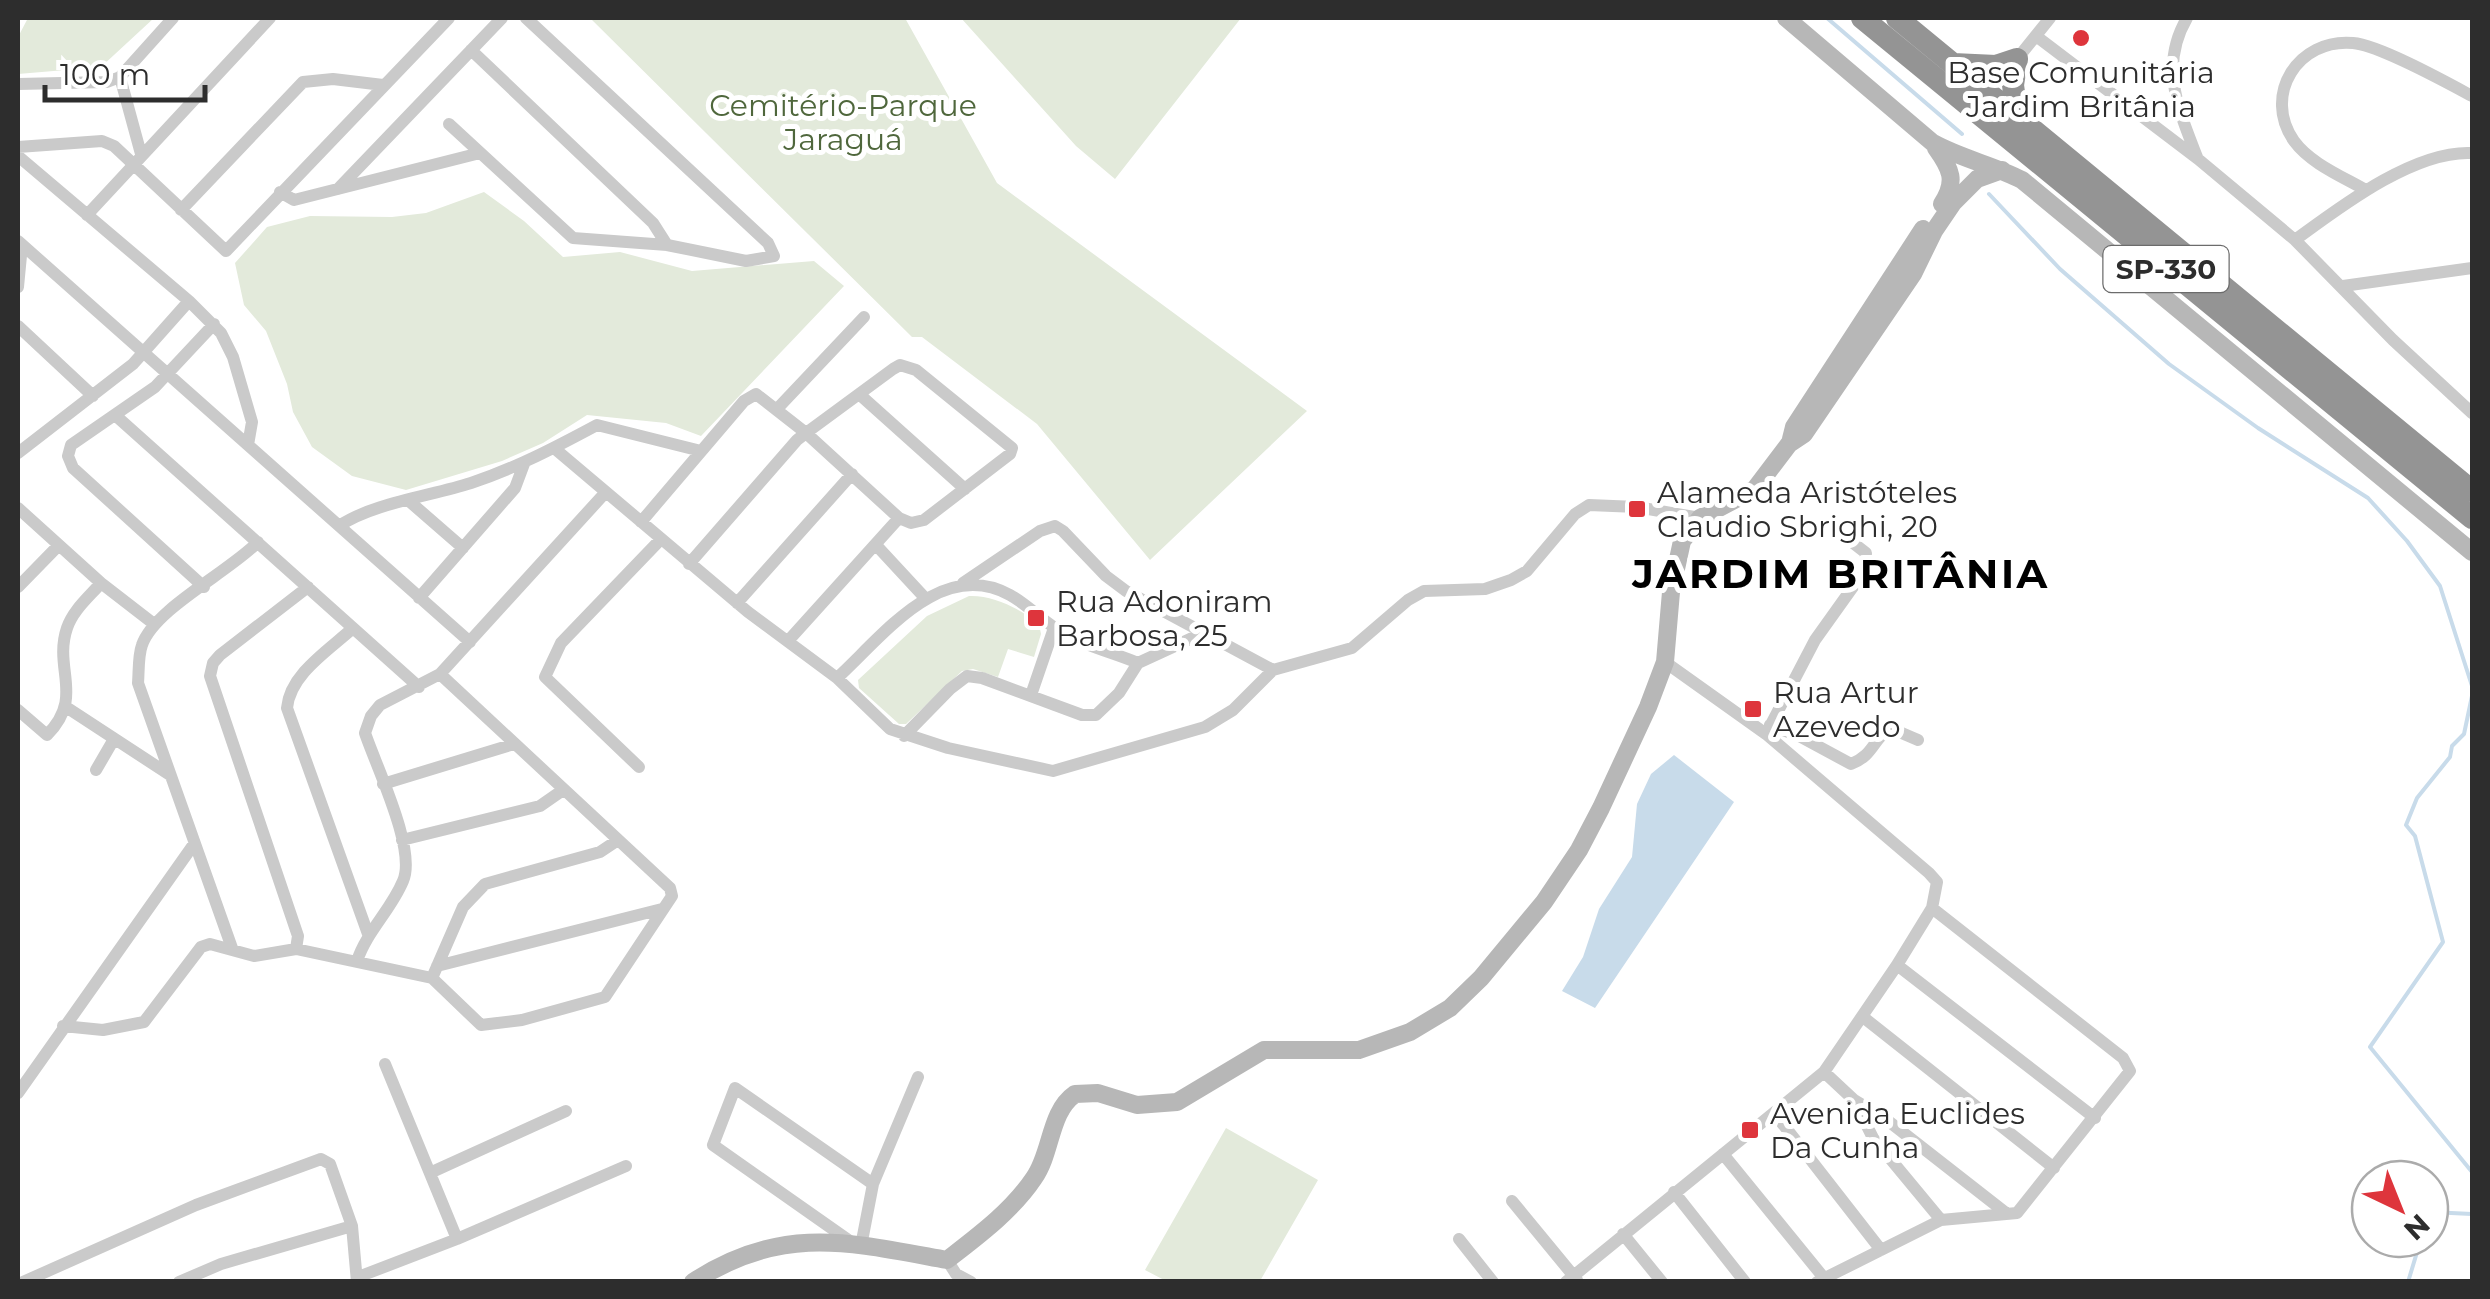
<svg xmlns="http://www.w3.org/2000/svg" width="2490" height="1299" viewBox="0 0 2490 1299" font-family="Montserrat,sans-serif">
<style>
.green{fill:#e3eadb}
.water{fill:#c8dbea}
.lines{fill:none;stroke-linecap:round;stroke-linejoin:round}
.stream{stroke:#c8dbea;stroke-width:4}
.street{stroke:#cacaca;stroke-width:12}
.secondary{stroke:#b7b7b7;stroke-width:18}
.highway{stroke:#949494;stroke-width:22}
.poi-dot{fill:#de353c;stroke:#fff;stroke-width:4}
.labels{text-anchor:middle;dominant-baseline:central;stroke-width:10;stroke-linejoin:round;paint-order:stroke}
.shield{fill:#fff;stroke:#6c6c6c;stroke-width:2.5}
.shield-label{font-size:28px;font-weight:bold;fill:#2d2d2d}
.poi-label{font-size:30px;fill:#2d2d2d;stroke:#fff;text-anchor:start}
.park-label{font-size:30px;fill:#4f673c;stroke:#fff}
.district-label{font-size:40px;font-weight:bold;letter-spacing:2.5px;fill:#000;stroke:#fff}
</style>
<rect width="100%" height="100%" fill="#fff"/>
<!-- green -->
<path class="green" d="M28,18h126l-53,49 -83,7v-37z
M590,18h315l92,165 310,228 -157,149 -113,-136 -115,-87h-10z
M961,18h280l-126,161 -39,-33z
M484,192l40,29 39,36 57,-5 72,19 122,-10 30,25 -143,150 -35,-13 -79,-8 -44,28 -41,18 -96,29 -54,-14 -40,-29 -19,-35 -6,-28 -21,-53 -22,-26 -9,-42 32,-36 43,-11 82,1 34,-4z
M969,596c25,-1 51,13 70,28l2,10 -7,23 -26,-8 -10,28 -25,-8 -11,2 -56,53h-7l-40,-36 -1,-8 69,-64z
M1226,1128l92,52 -58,101h-94l-21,-11z"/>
<!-- water -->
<path class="water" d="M1674,755l60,47 -139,206 -33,-17 21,-34 16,-48 33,-52 5,-53 14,-30z"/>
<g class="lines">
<!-- stream -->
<path class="stream" d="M1827,18l135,116
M1989,194l71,75 109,95 89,64 110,70 39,43 33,45 32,100
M2472,696l-8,38 -12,12 -2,11 -33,41 -11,27 9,11 28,106 -73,105 102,125
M2430,1212l42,2
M2408,1282l13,-43"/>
<!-- street -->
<path class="street" d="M2187,18c-28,48 -9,90 10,139
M2036,36l162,123 97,81 98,100 79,73
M471,50l182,173 14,22
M2017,59l33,-41
M120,77l21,77
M18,84l89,-2 13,-5 53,-59
M449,124l124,114 94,7 79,16 28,-5 -6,-13 -242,-225
M18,147l84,-6 12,5 112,105 223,-233
M18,156l171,145 32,32 12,24 19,65 -4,23
M338,189l164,-171
M2364,189c-23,-13 -54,-26 -70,-48 -32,-46 4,-103 59,-98 26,2 93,39 119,53
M280,192l14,8 186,-47
M181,210l122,-128 30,-3 50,6
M87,215l183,-197
M2295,240c45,-33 119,-90 177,-87
M18,241l452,401
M2343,286l129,-18
M18,287l4,-42
M18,326l75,70
M859,394l106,95
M777,409l87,-92
M115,415l304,272
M554,448l194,164 89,66 53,51 58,19 105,23 152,-44 28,-17 40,-40 79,-22 56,-48 16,-9 61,-2 26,-9 16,-9 48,-57 14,-9 48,2 63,11
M18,453l115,-89 56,-63
M409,501l54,47
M18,508l83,75 53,41
M641,522l103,-121 12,-7 50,39 93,85 12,5 13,-3 86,-66 2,-6 -96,-78 -16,-5 -7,4 -87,64 -9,7 -108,124
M339,526c34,-23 92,-30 132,-43 45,-15 85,-36 126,-58l104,26
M876,545l50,54
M963,583l77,-52 15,-5 8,5 43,45 20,15 147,79
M18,587l41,-42
M204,587l-131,-119 -5,-12 3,-11 84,-58 59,-63
M419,598l96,-110 9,-24
M737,603l115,-129
M353,628c-24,22 -63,46 -66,80l81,226
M788,641l111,-123
M837,678c46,-42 104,-121 173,-83 20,11 35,29 56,40 23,12 48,18 72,28
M1031,695l23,-67
M66,707l104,68
M18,710l29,25c38,-38 6,-66 20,-107 6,-18 22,-31 34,-45
M1770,725l31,12 50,27c23,-9 22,-25 39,-36l28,12
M1766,734l49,-94 50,-70 1,-17 -23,-18
M904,736l46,-47 17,-13 15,2 100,37h14l23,-22 19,-30 63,-29
M639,767l-94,-90 16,-34 100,-104
M96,770l18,-31
M383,784l131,-40
M402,840l138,-34 23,-16
M232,948l-94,-265c1,-12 0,-27 4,-38 12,-36 87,-73 116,-103
M296,949l2,-13 -88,-260 3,-13 7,-8 88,-68
M357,961c10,-30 34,-51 46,-80 14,-31 -27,-115 -38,-148l6,-17 9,-11 60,-31 165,-181
M1897,965l198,153
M437,966l225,-57
M432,978l31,-71 22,-23 115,-32 18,-12
M1863,1017l191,151
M63,1026l40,4 41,-8 57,-75 9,-3 44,12 42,-7 136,29 49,47 41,-5 83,-23 67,-101 -2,-8 -230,-214
M385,1064l72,175
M1824,1072l30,28 19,38 68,82
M18,1093l176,-249
M1854,1100l33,20 119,93
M1775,1114l106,136
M1723,1154l101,124
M432,1172l134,-61
M1674,1192l71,90
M1512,1201l65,79
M1623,1234l39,48
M1459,1239l34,43
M854,1244l-141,-99 22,-57 138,96 45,-107
M861,1246l12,-62
M947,1260l9,14 15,8
M358,1277l99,-38 169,-73
M23,1282l173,-77 125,-46 9,5 22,62 5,56
M179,1282l42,-18 131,-38
M1566,1282l258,-210 73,-107 35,-57 5,-26 -8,-9 -163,-139 -101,-72
M1817,1282l124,-62 76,-7 113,-142 -7,-13 -191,-150"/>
<!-- secondary -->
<path class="secondary" d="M1786,18l147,125c29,16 60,22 89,37l450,372
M1936,148c15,21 21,33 6,56
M1791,439l3,-12 129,-198
M693,1282c89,-58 156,-40 254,-22 31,-24 65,-49 87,-82 18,-25 15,-66 41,-84l23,-1 39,12 40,-3 87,-52h95l51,-18 40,-24 31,-30 63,-76 35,-52 22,-42 47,-101 17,-45 6,-70 11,-51 18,-23 55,-29 34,-45 15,-10 109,-160 21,-43 19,-28 24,-24 25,-9"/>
<!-- highway -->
<path class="highway" d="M1862,18l610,500
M1897,18l575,473
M2017,59l-4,26 4,31
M1953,64l43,2 21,-7"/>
</g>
<!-- markers -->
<g class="poi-dot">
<circle cx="2081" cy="38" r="10"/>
<rect x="1627" y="499" width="20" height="20" rx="5"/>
<rect x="1026" y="608" width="20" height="20" rx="5"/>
<rect x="1743" y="699" width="20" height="20" rx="5"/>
<rect x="1740" y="1120" width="20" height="20" rx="5"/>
</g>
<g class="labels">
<!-- shield labels -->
<rect class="shield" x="2103.5" y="246" width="125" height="46" rx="8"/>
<g class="shield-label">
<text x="2166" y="269">SP-330</text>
</g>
<!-- poi labels -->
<g class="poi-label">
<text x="2081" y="72" text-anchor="middle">Base Comunitária<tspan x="2081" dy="34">Jardim Britânia</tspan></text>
<text x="1657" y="492">Alameda Aristóteles<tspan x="1657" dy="34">Claudio Sbrighi, 20</tspan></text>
<text x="1056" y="601">Rua Adoniram<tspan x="1056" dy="34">Barbosa, 25</tspan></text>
<text x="1773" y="692">Rua Artur<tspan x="1773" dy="34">Azevedo</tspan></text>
<text x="1770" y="1113">Avenida Euclides<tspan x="1770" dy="34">Da Cunha</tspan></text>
</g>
<!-- park labels -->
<g class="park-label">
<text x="843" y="105">Cemitério-Parque<tspan x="843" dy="34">Jaraguá</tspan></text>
</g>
<!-- district labels -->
<g class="district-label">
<text x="1841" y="573">JARDIM BRITÂNIA</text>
</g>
</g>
<!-- border -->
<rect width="2490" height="1299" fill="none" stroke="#2d2d2d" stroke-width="40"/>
<!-- north arrow -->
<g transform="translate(2400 1209) rotate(137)"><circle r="48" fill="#ffffff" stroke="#ababab" stroke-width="2.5"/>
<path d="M0-8L18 38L0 25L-18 38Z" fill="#de353c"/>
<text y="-15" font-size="28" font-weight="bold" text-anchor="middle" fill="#2d2d2d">N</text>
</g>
<!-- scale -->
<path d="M45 85v15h160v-15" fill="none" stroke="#2d2d2d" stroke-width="5"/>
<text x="60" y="85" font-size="30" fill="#2d2d2d" stroke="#ffffff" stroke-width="8" paint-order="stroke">100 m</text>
</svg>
